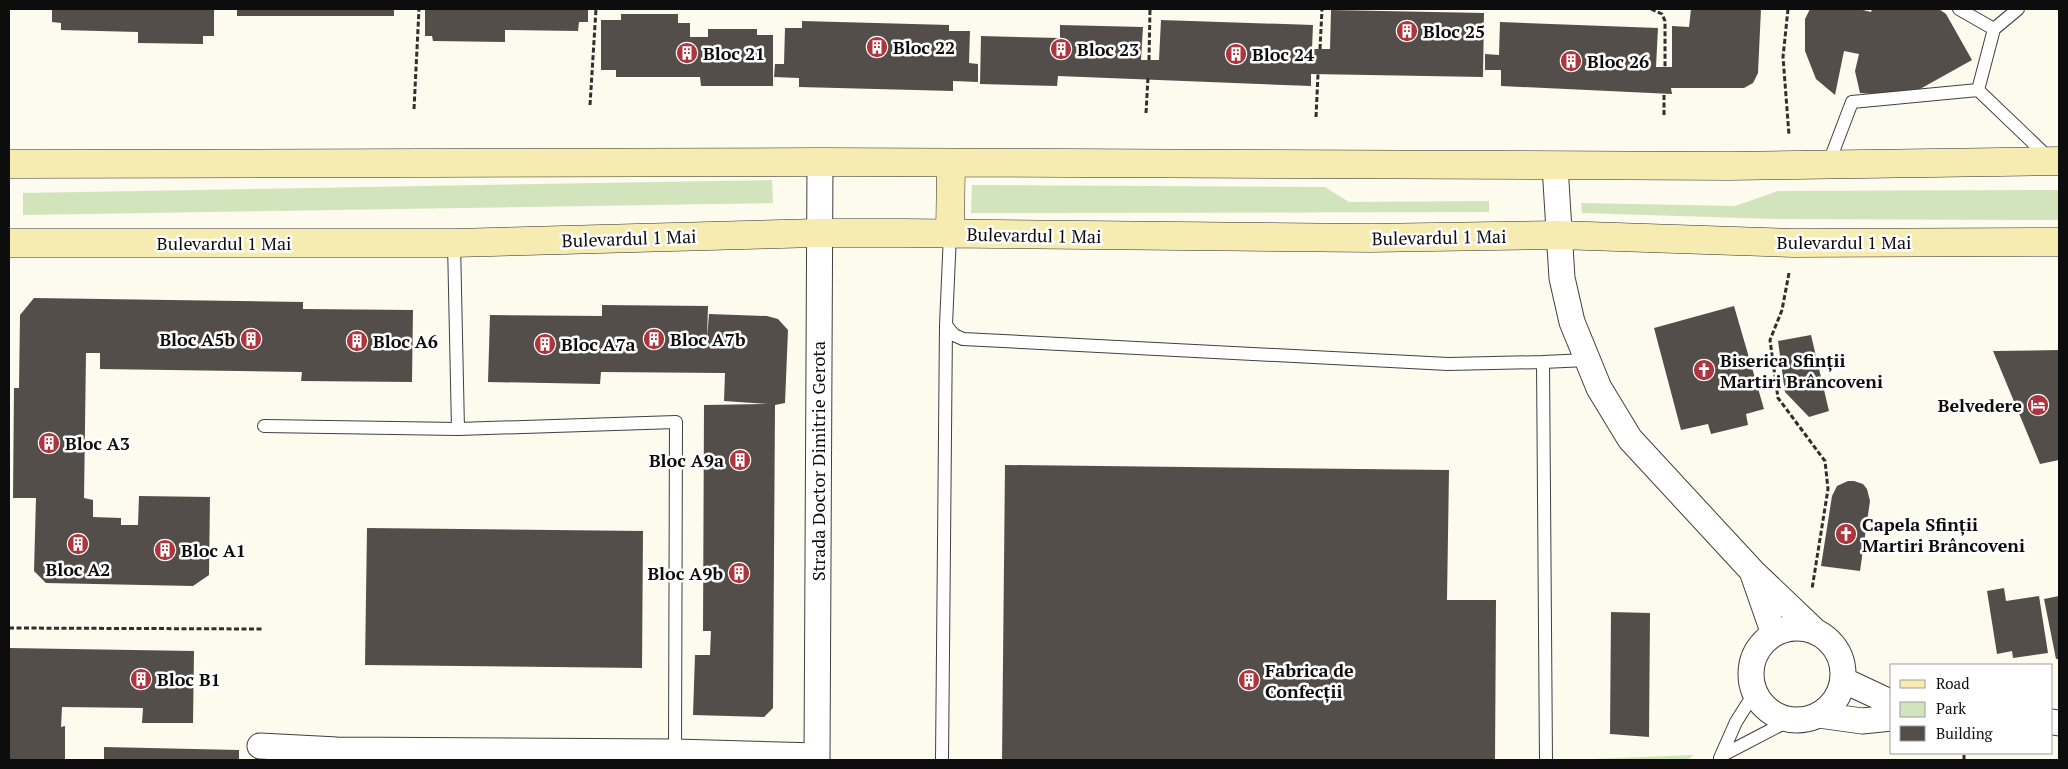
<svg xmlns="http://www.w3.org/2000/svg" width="2068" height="769" viewBox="0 0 2068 769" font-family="'PT Serif',serif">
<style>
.green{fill:#d1e4bc}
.building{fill:#544e4a}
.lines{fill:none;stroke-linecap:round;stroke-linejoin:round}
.service-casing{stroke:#404040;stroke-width:14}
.minor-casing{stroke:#404040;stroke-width:27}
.secondary-casing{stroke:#2f2f2f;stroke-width:29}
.path{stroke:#2f2f2f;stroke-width:3;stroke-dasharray:5 2.5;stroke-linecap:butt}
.service{stroke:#fff;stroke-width:12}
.minor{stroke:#fff;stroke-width:25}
.secondary{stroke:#f6ecb1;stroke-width:28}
.labels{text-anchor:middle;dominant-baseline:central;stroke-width:5;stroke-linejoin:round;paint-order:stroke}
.poi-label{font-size:18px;font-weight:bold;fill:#0d0d0d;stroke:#fff;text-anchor:start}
.street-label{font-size:18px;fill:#0d0d0d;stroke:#fff}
</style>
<rect width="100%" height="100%" fill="#fdfaee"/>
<!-- green -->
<path class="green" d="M772,180l1,23 -750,12v-22z
M972,185l353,2 24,15 140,-1v11l-518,1z
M2059,190v30l-283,-1 -194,-6 -1,-10 154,3 43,-15z
M1693,755l-5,5h-95v-1z"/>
<!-- building -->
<path class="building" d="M52,9h162v27h-11v8l-65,-1v-11l-77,-2v-7l-9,-1z
M237,9h157v7h-157z
M425,9h163v13h-9l-1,9 -73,-1v12l-72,-1 -1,-5h-7z
M1691,9h70l-3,64 -5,10 -9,5h-73l1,6 -171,-8v-16h-16v-16l14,1 1,-33 158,6 -2,39h16v-41l17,1z
M1810,9h49l12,3 1,-3h67l7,5 26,46 -52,29 -31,6 -29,-2 -5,-22 4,-17 -15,-3 -9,44 -19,-16 -11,-28v-32z
M1331,10l153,3 -1,64 -172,-3v12l-253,-10 -1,10 -77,-2 1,-48 79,2v-13l83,2 -2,33h18l2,-40 152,5 -1,24h18z
M621,14h57v9h12v14h18v-8h49v6h16v51h-72l-1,-9h-84v-7h-15v-50h20z
M802,21l147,4v6h21l-1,32 9,1v18l-25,-1v10l-154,-4v-9l-25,-1 1,-13h9l1,-36h17z
M34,298l269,4v7l110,1 -1,72 -111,-1 1,-9 -202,-3v-16h-14l-2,145 9,2v17l28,1v7h17l1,-29 71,1 -1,78 -16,11 -147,-3 -12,-12 2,-73h-23l1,-110h5l1,-73z
M602,305l106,1 -1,33 2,-25 58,2 11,3 10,11 -3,73 -10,2 -2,303 -9,9 -71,-2 2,-60h15l1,-24h-8l1,-226 64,-1 -44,-3 1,-28 -124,-1 -1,12 -112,-2 2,-67 112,1z
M1734,306l30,103 -18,5 2,11 -37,9 -3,-10 -27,6 -27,-102z
M1811,335l18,76 -20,6 -24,-25 -7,-51z
M2059,350v110l-19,4 -47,-113z
M1005,465l444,5 -2,130h49l-1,160h-493z
M1848,481h6l9,3 4,5 3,12 -10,70 -39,-5 11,-70 5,-10z
M367,528l276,3 -1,137 -277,-3z
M2004,588l2,13 33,-5 9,57 -35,5 -1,-7 -15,3 -10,-63z
M2059,596v63h-3l-12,-60z
M1611,612l39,1 -1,124 -39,-3z
M9,648l185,3 -1,72h-51l1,-15 -81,-1 -1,20 4,-1v34h-56z
M104,747l135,3v10h-135z"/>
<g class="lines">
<!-- service casing -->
<g class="service-casing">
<path id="service" d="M1959,9l35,20 24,-20
M1978,90l16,-61
M1828,165l24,-63 126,-12 72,69
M454,243l4,186
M946,325l8,10 9,4 485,25 95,-2 3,398
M1543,362l44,-2
M264,426l194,3 218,-7 -1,330
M1721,756l69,-36
M1720,758l16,-36 19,-30
M942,760l4,-435 4,-91"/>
</g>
<!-- minor casing -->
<g class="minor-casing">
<path id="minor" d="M1555,166l7,112 10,44 27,66 31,51 123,133 63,60
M1753,574l21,60
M1751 674a46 46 0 1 1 92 0a46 46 0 1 1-92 0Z
M1843,680l49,23
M1819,715l43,6 30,-3
M2052,722l7,1
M260,746l77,4 338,2 142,4
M817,760l3,-598"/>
</g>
<!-- secondary casing -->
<g class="secondary-casing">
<path id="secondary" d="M9,164l811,-2 910,4 329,-5
M950,234l1,-71
M9,243h445l364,-10h86l466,5 188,-3 235,8 266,-1"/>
</g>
<!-- path -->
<path class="path" d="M1651,9l11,5 3,7v46
M1788,9l-5,48 6,78
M1320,49l2,-40
M1149,60l1,-51
M590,105l6,-96
M414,109l5,-100
M1146,113l2,-35
M1664,115v-21
M1316,117l2,-43
M1789,273l-7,37 -12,30 8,58 47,63 3,28 -16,100
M9,628l253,1
M1964,760v-7"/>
<!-- service -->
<use href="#service" class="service"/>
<!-- minor -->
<use href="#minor" class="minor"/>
<!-- secondary -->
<use href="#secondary" class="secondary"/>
</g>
<!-- icons -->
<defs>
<g id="building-disc" transform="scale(1.125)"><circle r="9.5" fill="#ad353d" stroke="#fff"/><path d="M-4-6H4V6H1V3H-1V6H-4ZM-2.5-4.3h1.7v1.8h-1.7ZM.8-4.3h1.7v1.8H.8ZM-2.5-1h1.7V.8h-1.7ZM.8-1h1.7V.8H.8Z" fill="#fff"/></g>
<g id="church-disc" transform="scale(1.125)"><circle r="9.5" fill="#ad353d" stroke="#fff"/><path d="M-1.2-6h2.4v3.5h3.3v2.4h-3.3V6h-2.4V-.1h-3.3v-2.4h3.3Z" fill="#fff"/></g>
<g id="hotel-disc" transform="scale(1.125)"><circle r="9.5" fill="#ad353d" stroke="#fff"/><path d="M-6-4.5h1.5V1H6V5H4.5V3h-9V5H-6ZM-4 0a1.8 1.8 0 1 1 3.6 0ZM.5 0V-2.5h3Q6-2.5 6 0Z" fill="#fff"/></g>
</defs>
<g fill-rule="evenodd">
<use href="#building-disc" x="1407" y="31"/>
<use href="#building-disc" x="877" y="47"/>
<use href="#building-disc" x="1061" y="49"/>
<use href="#building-disc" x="687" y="53"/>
<use href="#building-disc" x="1236" y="54"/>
<use href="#building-disc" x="1571" y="61"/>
<use href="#building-disc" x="251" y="339"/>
<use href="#building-disc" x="654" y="339"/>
<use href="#building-disc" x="357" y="341"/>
<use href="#building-disc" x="545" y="344"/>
<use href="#church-disc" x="1704" y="370"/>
<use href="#hotel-disc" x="2038" y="405"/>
<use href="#building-disc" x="49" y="443"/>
<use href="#building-disc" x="740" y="460"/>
<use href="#church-disc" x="1846" y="534"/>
<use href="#building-disc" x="78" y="544"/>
<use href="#building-disc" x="165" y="550"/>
<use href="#building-disc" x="739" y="573"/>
<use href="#building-disc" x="141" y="679"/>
<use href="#building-disc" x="1249" y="680"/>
</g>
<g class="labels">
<!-- poi labels -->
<g class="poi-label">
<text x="1423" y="31">Bloc 25</text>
<text x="893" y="47">Bloc 22</text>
<text x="1077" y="49">Bloc 23</text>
<text x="703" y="53">Bloc 21</text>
<text x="1252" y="54">Bloc 24</text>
<text x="1587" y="61">Bloc 26</text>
<text x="235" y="339" text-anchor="end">Bloc A5b</text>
<text x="670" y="339">Bloc A7b</text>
<text x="373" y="341">Bloc A6</text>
<text x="561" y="344">Bloc A7a</text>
<text x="1720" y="360">Biserica Sfinții<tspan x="1720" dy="21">Martiri Brâncoveni</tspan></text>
<text x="2022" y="405" text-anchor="end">Belvedere</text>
<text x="65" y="443">Bloc A3</text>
<text x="724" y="460" text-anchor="end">Bloc A9a</text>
<text x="1862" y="524">Capela Sfinții<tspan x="1862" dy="21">Martiri Brâncoveni</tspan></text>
<text x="181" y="550">Bloc A1</text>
<text x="78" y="569" text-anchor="middle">Bloc A2</text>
<text x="723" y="573" text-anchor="end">Bloc A9b</text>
<text x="1265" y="670">Fabrica de<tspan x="1265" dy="21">Confecții</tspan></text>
<text x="157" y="679">Bloc B1</text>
</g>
<!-- street labels -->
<g class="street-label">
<text transform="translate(1034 235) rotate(1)">Bulevardul 1 Mai</text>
<text transform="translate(1439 237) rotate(-1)">Bulevardul 1 Mai</text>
<text transform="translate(629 238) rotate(-2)">Bulevardul 1 Mai</text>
<text x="1844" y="242">Bulevardul 1 Mai</text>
<text x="224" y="243">Bulevardul 1 Mai</text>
<text transform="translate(818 461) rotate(-90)">Strada Doctor Dimitrie Gerota</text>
</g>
</g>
<!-- border -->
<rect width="2068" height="769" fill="none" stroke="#0d0d0d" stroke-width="20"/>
<!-- legend -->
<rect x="1890" y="664" width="162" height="90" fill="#ffffff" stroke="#9e9e9e"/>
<rect x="1900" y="680" width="25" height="8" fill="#f6ecb1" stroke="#9e9e9e"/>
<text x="1936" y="689" font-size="15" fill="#0d0d0d">Road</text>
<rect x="1900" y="702" width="25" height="15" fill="#d1e4bc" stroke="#9e9e9e"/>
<text x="1936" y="714" font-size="15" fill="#0d0d0d">Park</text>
<rect x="1900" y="726" width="25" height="15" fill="#544e4a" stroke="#9e9e9e"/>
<text x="1936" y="739" font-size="15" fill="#0d0d0d">Building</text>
</svg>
